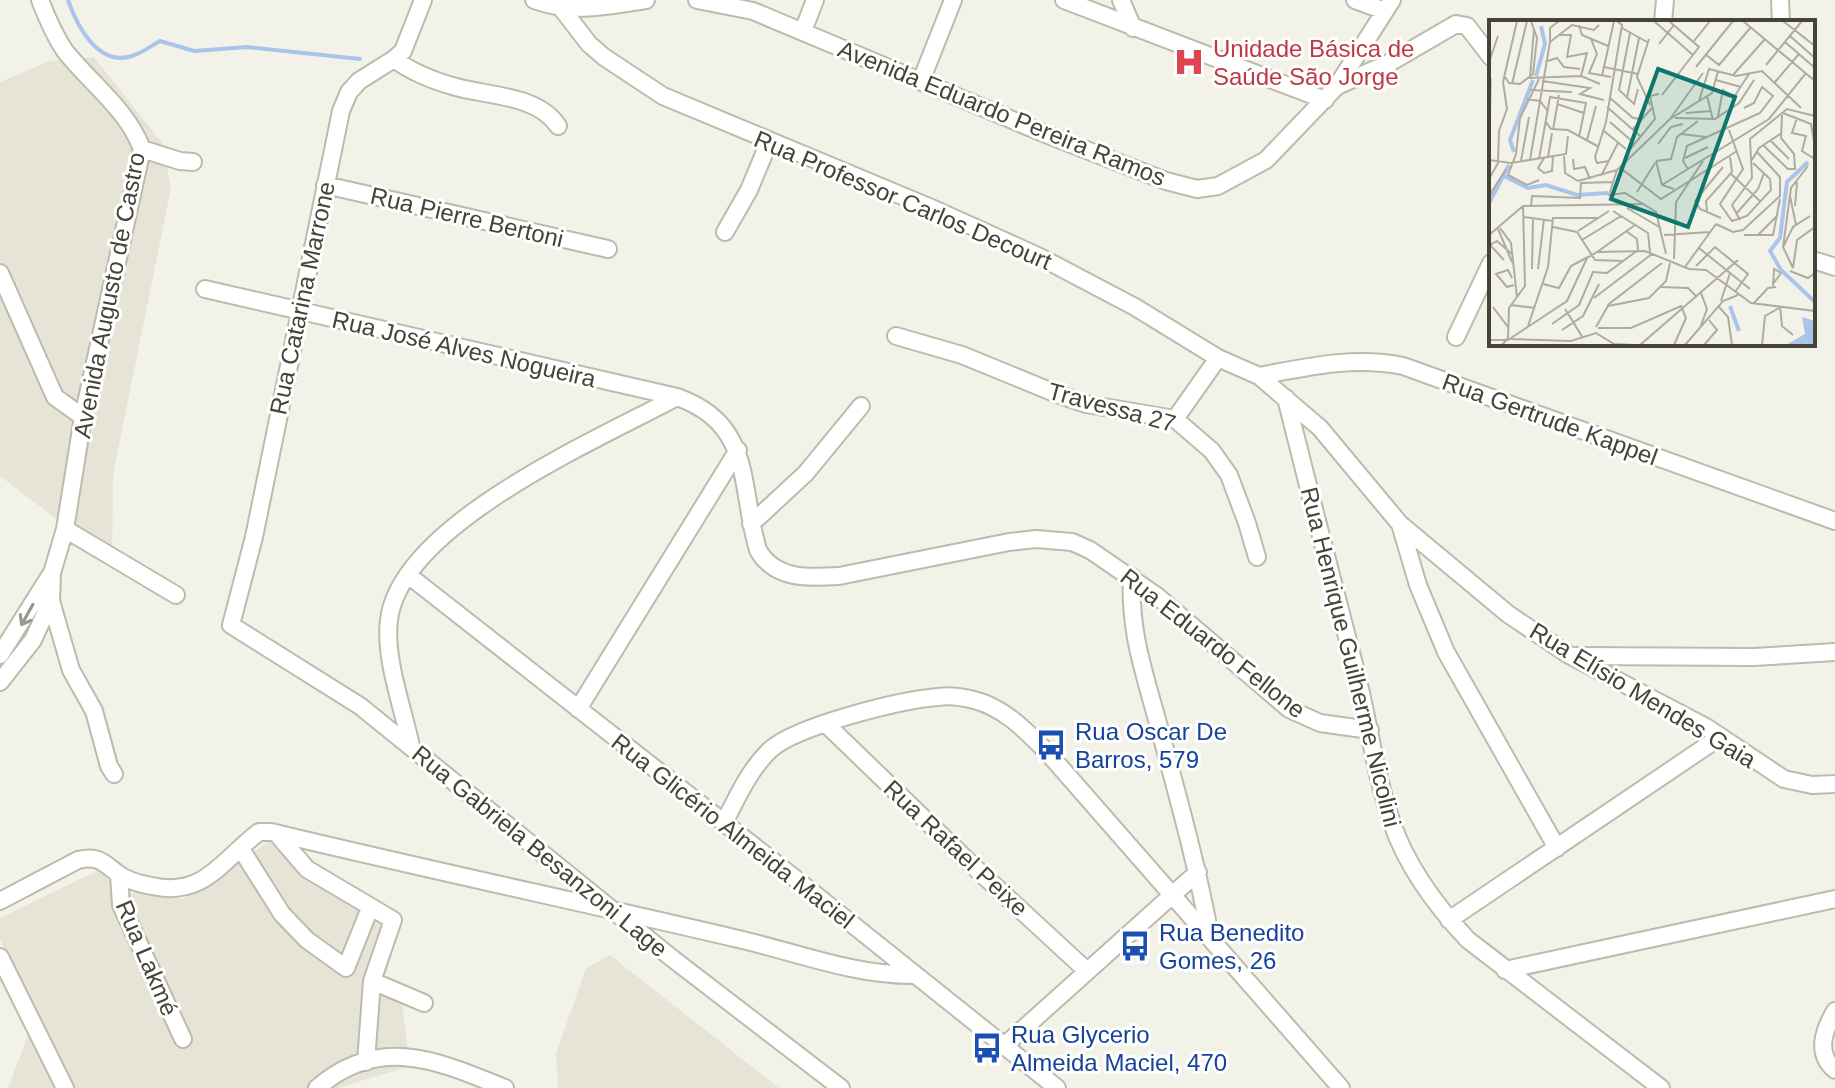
<svg xmlns="http://www.w3.org/2000/svg" width="1835" height="1088" viewBox="0 0 1835 1088" font-family="Helvetica,sans-serif">
<style>
.residential{fill:#e6e4d7}
.lines{fill:none;stroke-linecap:round;stroke-linejoin:round}
.stream{stroke:#a9c5eb;stroke-width:4}
.minor-casing{stroke:#bebbab;stroke-width:20}
.minor{stroke:#fff;stroke-width:16}
.oneway{stroke:#999891}
.labels{text-anchor:middle;dominant-baseline:central;stroke-width:6;stroke-linejoin:round;paint-order:stroke}
.health-label{font-size:24px;fill:#be3a42;stroke:#fff;text-anchor:start}
.street-label{font-size:24px;fill:#464337;stroke:#fff}
.transit-label{font-size:24px;fill:#164399;stroke:#fff;text-anchor:start}
.inset-river{fill:none;stroke:#a9c5eb;stroke-width:4}
.inset-road{fill:none;stroke:#aeaca1;stroke-width:2}
.view{fill:#0f766e;fill-opacity:0.15;stroke:#0f766e;stroke-width:4}
.inset-edge{fill:none;stroke:#464337;stroke-width:4}
</style>
<rect width="100%" height="100%" fill="#f3f2e8"/>
<!-- residential -->
<path class="residential" d="M94,57l68,86 9,45 -58,287 -1,86 -112,-85v-394l50,-21z
M270,841h11l121,78 -22,75 22,10 8,62 -72,22h-330l26,-68 -34,-81v-21l99,-48 19,21 66,8z
M610,955l169,133h-221l-2,-34 30,-86z"/>
<g class="lines">
<!-- stream -->
<path class="stream" d="M68,0c9,26 30,67 64,56 10,-3 19,-10 28,-15l34,10 53,-4 113,12"/>
<!-- minor casing -->
<g class="minor-casing">
<path id="minor" d="M423,0l-20,51 -9,8 -35,22 -10,11 -8,19 -87,426 -23,88 129,81 313,253 168,129
M534,0c37,14 73,6 112,0
M697,0l56,11 295,124 118,46 31,8 21,-3 48,-26 71,-74 52,-23 67,-39 11,2 24,31
M1064,0l261,100
M1121,0l12,28
M1355,0l30,11
M1780,0l1,22
M562,9l27,35 15,13 59,39 273,114 104,47 95,50 83,51 41,18 61,52 80,96 108,90 61,41 137,72 78,52 28,6 23,-1
M1663,22l2,-22
M803,31l12,-31
M394,59c19,14 40,22 62,28 32,9 82,8 102,39
M921,81l32,-81
M1337,86l55,-86
M142,149l38,12 13,1
M325,185l283,64
M725,232l24,-42 20,-48
M1813,260l22,7
M0,273l55,124 28,20
M205,289l472,108c77,27 62,89 81,153 17,30 50,28 81,26l170,-34 27,-3 36,3 18,8 67,46 132,113 31,14 50,7
M896,336l66,19 95,39 29,10 89,15 37,32 17,24 18,48 10,34
M1456,337l35,-74
M1259,376c49,-9 94,-20 144,-10l432,155
M1286,398c22,89 45,177 68,266 14,52 20,108 38,159 15,44 45,84 76,117l193,148
M1175,419l43,-61
M751,524l55,-51 55,-67
M1400,524l18,61 28,67 111,196
M65,529l111,66
M408,575l384,301 265,212
M1132,577c-3,55 13,98 27,150 19,70 38,138 51,209
M51,601l20,69 23,41 15,55 5,8
M0,655l51,-81
M1575,656l179,1 81,-5
M0,682l33,-42 18,-39 1,-28 13,-44 18,-112 59,-268c-15,-40 -51,-65 -77,-98 -11,-16 -18,-33 -25,-51
M578,709l160,-259
M826,724l145,140 116,107
M411,746c-8,-38 -27,-88 -22,-126 11,-96 212,-182 288,-223
M724,823c13,-25 25,-53 46,-73 26,-24 130,-50 168,-53 12,-2 24,0 36,3 31,8 52,31 74,53l293,335
M276,833l31,36 86,51 -21,61 52,22
M241,849l41,65 25,26 39,28 24,-60
M119,875l2,30 62,134
M0,901l78,-41c19,-5 25,2 39,13 10,8 23,11 35,13 52,12 71,-27 107,-54h12c154,37 309,70 463,106 59,13 117,37 179,37
M1449,920l271,-183
M0,957l65,131
M1505,970l330,-71
M1835,1011c-11,19 -20,42 0,59
M1003,1047l195,-175
M366,1062l6,-81
M317,1088c63,-54 121,-27 188,0"/>
</g>
<!-- minor -->
<use href="#minor" class="minor"/>
</g>
<!-- one-way arrows -->
<defs><path id="oneway-shaft" d="M-6 0H5M1.5-3L5.5 0L1.5 3" fill="none" stroke-width="1.6" stroke-linecap="round" stroke-linejoin="round" transform="scale(2)"/></defs>
<use class="oneway" href="#oneway-shaft" transform="translate(27 615) rotate(119)"/>
<!-- icons -->
<defs>
<g id="hospital-bare" transform="scale(2.4)"><path d="M-5-5h3v3.5h4V-5h3V5h-3V1.5h-4V5h-3Z" fill="#e0444e" stroke="#fff" stroke-width="2.5" paint-order="stroke"/></g>
<g id="bus-bare" transform="scale(2.4)"><path d="M-5-6H5V4H4V6H2V4H-2V6H-4V4H-5ZM-3.5-4V0h7V-4ZM-3.5 1.2v1.5H-2V1.2ZM2 1.2v1.5H3.5V1.2Z" fill="#1a4fb4" stroke="#fff" stroke-width="2.5" paint-order="stroke"/></g>
</defs>
<g fill-rule="evenodd">
<use href="#hospital-bare" x="1189" y="62"/>
<use href="#bus-bare" x="1051" y="745"/>
<use href="#bus-bare" x="1135" y="946"/>
<use href="#bus-bare" x="987" y="1048"/>
</g>
<g class="labels">
<!-- health labels -->
<g class="health-label">
<text x="1213" y="48">Unidade Básica de<tspan x="1213" dy="28">Saúde São Jorge</tspan></text>
</g>
<!-- street labels -->
<g class="street-label">
<text transform="translate(1002 113) rotate(22)">Avenida Eduardo Pereira Ramos</text>
<text transform="translate(903 200) rotate(23)">Rua Professor Carlos Decourt</text>
<text transform="translate(467 217) rotate(13)">Rua Pierre Bertoni</text>
<text transform="translate(109 295) rotate(-79)">Avenida Augusto de Castro</text>
<text transform="translate(302 298) rotate(-78)">Rua Catarina Marrone</text>
<text transform="translate(464 349) rotate(13)">Rua José Alves Nogueira</text>
<text transform="translate(1112 407) rotate(15)">Travessa 27</text>
<text transform="translate(1550 419) rotate(20)">Rua Gertrude Kappel</text>
<text transform="translate(1213 643) rotate(38)">Rua Eduardo Fellone</text>
<text transform="translate(1351 657) rotate(76)">Rua Henrique Guilherme Nicolini</text>
<text transform="translate(1643 695) rotate(31)">Rua Elísio Mendes Gaia</text>
<text transform="translate(733 831) rotate(38)">Rua Glicério Almeida Maciel</text>
<text transform="translate(956 848) rotate(43)">Rua Rafael Peixe</text>
<text transform="translate(540 851) rotate(39)">Rua Gabriela Besanzoni Lage</text>
<text transform="translate(147 958) rotate(67)">Rua Lakmé</text>
</g>
<!-- transit labels -->
<g class="transit-label">
<text x="1075" y="731">Rua Oscar De<tspan x="1075" dy="28">Barros, 579</tspan></text>
<text x="1159" y="932">Rua Benedito<tspan x="1159" dy="28">Gomes, 26</tspan></text>
<text x="1011" y="1034">Rua Glycerio<tspan x="1011" dy="28">Almeida Maciel, 470</tspan></text>
</g>
</g>
<!-- overview -->
<g transform="translate(1489 20)">
<rect width="326" height="326" fill="#f3f2e8"/>
<path d="M313,297l13,4v24h-29l19,-11z" fill="#a9c5eb"/>
<path class="inset-river" d="M47,56l9,-32 -4,-18M0,98l1,-40M25,132l-4,-12 23,-60M319,142l-21,20 -7,56 -10,13 11,19 34,32M15,156l24,12 18,-3 31,10 31,-2M0,183l20,-38M241,286l9,25"/>
<path class="inset-road" d="M165,1l39,34M254,1l72,60M294,1l32,25M90,5l3,10 26,11M133,8l25,14M45,9l-4,49 51,-2M141,13l-11,57 15,14 4,-15M71,15h11l-4,22 20,-4 -6,23 19,8M301,16l25,22M102,19l6,15 -8,19 22,4M160,19l-12,38 13,28M205,21l16,-20M61,22v-14l9,-7M296,22l30,26M170,24l15,-19M216,34l14,11 32,-38M0,42l9,-26M56,42l12,-4 7,9 16,2M277,45l36,-44M115,47l34,7M207,47l37,-46M244,55l32,-36M113,56l12,-55M16,57l4,6 11,1 13,-10 4,-36 -6,-17M227,60l25,7M53,61l48,7 -10,6 24,6M286,62l24,-28M23,64l15,-63M41,70l42,2M173,75l37,-48 -30,-26M218,76l6,24M120,77l24,21 9,1M138,78l12,-60M38,79l13,2 7,9M210,81l10,-32 27,7 26,-5 39,37M68,84l27,9M118,87l33,29M197,93l25,-2M294,93l28,11 4,23M229,96l5,-26 11,7 15,-23M186,98l40,1 24,-16 15,-23M308,98l-5,15 14,3 -4,15 13,8M181,99l33,-46M57,102l5,7 17,1 31,17M121,102l24,21M144,109l19,-21M64,110l6,-35M240,110l14,39 -23,35 12,17 15,-5 24,-26 -1,-11 -17,-16M115,111l22,18M192,114l25,3M98,120l9,-34M282,121l18,18M169,124l13,-17 12,-3M274,125l25,24h7l-1,-15 -13,-16 1,-23M139,132l27,-33 -5,-23 9,-2M75,134l1,19 13,8 39,-11 53,-51 42,-26 6,-22M59,137l4,-24M55,138l-6,10 6,5 8,-2 1,-15M196,138l23,-11M50,139l11,-62 36,6 -7,34M84,139l1,10 11,-2 5,12M0,140l22,3 55,-9 2,-18M41,140l20,-118 22,-17 22,5 5,-5M263,140l7,-12 21,-14M32,141l8,-44M120,141l-12,2 -2,-6 11,-35 16,-97 -5,-4M167,141l15,-2 6,-22 21,-16M167,141l6,24 12,4M130,147l42,32 76,-48M199,149l-5,-8 4,-15 73,-33 13,-17 -11,-9 -8,16 -10,5M128,150l-8,25 16,-2 31,19 10,42M242,154l30,28M112,156l17,-33M0,159l9,-16 1,-32 8,-22 -4,-27 14,-61M50,160l-12,5 -19,-10 8,-21 4,-36 19,-39M92,163l32,-1M173,165l107,-66 37,-46M148,172l18,-29M0,176l17,-27M301,176l6,29M34,186l119,-2M42,186l1,-10 48,2 1,-16M306,186l2,-24M138,188l34,20M124,191l35,22 2,19M218,191l-1,-10 26,-29 -2,-15M247,194l22,-25 6,-16M35,197l29,4M232,198l-21,-9 -5,-8 28,-34M251,200l-8,-15 20,-27 -2,-39 37,-30 28,7M227,204l17,8 10,-2 37,-34v-19l-23,-25M64,207l24,5M11,208l11,15 6,54M9,209l14,33M89,211l31,-20M88,212l18,28 28,1M0,215l34,-29M175,215l46,-3M255,215h29l7,-36M269,215l20,-20M93,220l39,-24M294,227l8,-59 17,-22M210,228l51,41M108,232l38,-27M185,239l2,-57 27,-41M15,240l-14,-15 7,-4 15,13M207,246l19,-19 33,27 -13,18M196,247l31,-43M304,248l-10,-21 10,-20 17,-11M304,248l4,-28 18,-13M43,249l1,-51M49,249l6,-50M301,251l18,7 7,-5M23,258l-4,-8 -12,4 11,13 7,-2M54,264l16,4 12,-22 17,-9M284,266l1,-17 7,4 -8,11M172,267l27,1 9,9M105,278l58,-44M232,281l9,-28M265,283l14,-15 8,-1M22,285l24,3M119,286l41,-8 17,-17 4,-18M291,286l2,20 11,9M4,287l15,20M230,287l9,10 4,28M76,289l18,29M63,304l27,-19 14,-33 14,1 31,-23 -1,-11 -11,-8M39,306l20,-59 5,-49h46M107,307l13,-23 53,-41M109,308h33l50,-22 5,12 -12,27M211,308l7,-19 -6,-16M73,310l21,-14 16,-32M22,319l60,2 25,-8 18,11 20,1M0,320h19l59,-39 20,-43 10,-6 48,-1 44,18 17,1 45,33 64,8M13,325l6,-7 1,-30 16,-22 -2,-80M151,325l98,-85M196,325l38,-44 15,-6M215,325l13,-15 -8,-10M273,325l3,-29 14,-8"/>
<path class="view" d="M169,49l77,28 -47,130 -77,-28z"/>
<rect width="326" height="326" class="inset-edge"/>
</g>
</svg>
